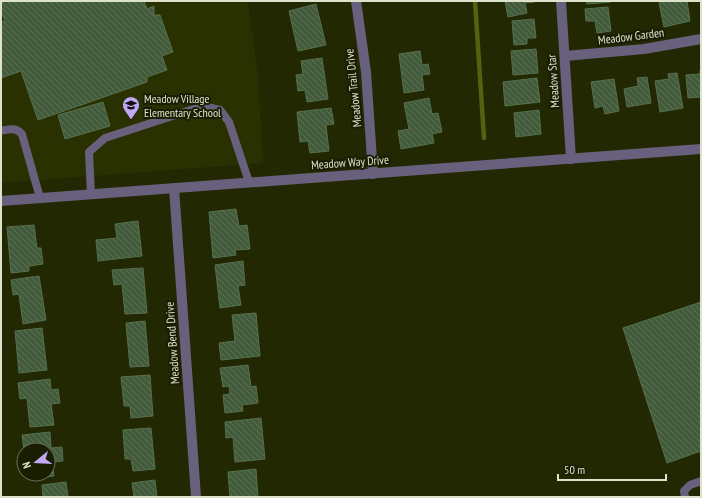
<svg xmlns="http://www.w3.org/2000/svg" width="702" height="498" viewBox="0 0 702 498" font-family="'PT Sans Narrow',sans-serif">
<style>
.built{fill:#293100}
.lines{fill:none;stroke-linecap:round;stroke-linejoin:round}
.stream{stroke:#54610e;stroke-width:4.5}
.building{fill:url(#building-back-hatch);stroke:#56704f}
.service{stroke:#69607d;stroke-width:8}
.minor{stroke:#69607d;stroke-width:10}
.tertiary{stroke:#69607d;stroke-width:10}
.labels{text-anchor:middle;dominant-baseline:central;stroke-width:4;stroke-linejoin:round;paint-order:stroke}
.street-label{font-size:12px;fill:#dce2cc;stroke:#191e02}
.poi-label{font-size:12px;fill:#dce2cc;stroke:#191e02;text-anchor:start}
</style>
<defs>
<pattern id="building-back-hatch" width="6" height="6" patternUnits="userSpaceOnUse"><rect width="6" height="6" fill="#425b3b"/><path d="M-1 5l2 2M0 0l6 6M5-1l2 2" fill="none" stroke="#5d7256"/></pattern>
</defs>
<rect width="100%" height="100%" fill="#222802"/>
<!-- built -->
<path class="built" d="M1,1h247l10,76 5,86 -262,20z"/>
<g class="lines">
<!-- stream -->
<path class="stream" d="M475,1l9,137"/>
</g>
<!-- building -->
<path class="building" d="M1,1h143l3,8 7,-3v9h6l13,37 -11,4 5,14 -20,7v5l-109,38 -17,-49 -20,7v-56l4,-1 -4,-10z
M505,1h30v1l-10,1 2,10 -19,4z
M586,1h25v1l-24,2z
M668,1h19l3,20 -26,6 -5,-24z
M316,4l10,41 -28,6 -9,-40z
M608,7l3,24 -14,2 -2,-12h-9l-1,-12z
M534,19l2,19h-9v6l-13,1 -2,-24z
M536,49l2,24 -25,2 -2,-24z
M420,51l2,14 6,-1 2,10 -8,1 2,15 -20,3 -5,-39z
M322,58l6,41 -21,3 -2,-12 -7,1 -2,-16 7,-1 -2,-13z
M700,70h1v27l-13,1 -2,-23 14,-1z
M677,73l6,35 -23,4 -5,-31 14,-2 -1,-5z
M647,77l4,26 -24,4 -3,-18 14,-3 -1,-8z
M537,78l3,24 -35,4 -2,-24z
M614,79l5,32 -14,3 -2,-8 -8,2 -4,-26z
M429,98l3,16 6,-1 4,19 -10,2 2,9 -33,6 -3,-18 11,-2 -5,-26z
M103,102l7,24 -45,13 -7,-24z
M331,108l3,16 -8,1 3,26 -19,2 -2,-12 -8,1 -3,-30z
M539,110l2,24 -25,3 -2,-24z
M236,209l3,17 8,-1 3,24 -15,1 1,5 -23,3 -4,-46z
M138,221l4,35 -44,5 -2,-21 21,-2 -2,-14z
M34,225l3,23h4l2,16 -14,2v5l-18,2 -4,-46z
M243,261l2,24 -7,1 3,19 -21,3 -5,-43z
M143,268l4,45 -22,1 -3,-30 -8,1 -2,-15z
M39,276l7,44 -23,4 -4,-30 -6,1 -2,-15z
M701,302v149l-34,12 -44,-135z
M256,313l4,43 -39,4 -2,-17 16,-2 -3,-26z
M145,321l4,45 -19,1 -4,-44z
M42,328l5,42 -28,3 -4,-42z
M248,365l3,22 5,-1 2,17 -16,2 1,6 -18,2 -2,-18 7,-1 -1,-8 -6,1 -3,-19z
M150,375l3,41 -22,2 -1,-12h-6l-3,-29z
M50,379l1,11 7,-1 2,14 -9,1 3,21 -24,2 -3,-29 -7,1 -2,-16z
M261,418l4,41 -30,3 -2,-25 -7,1 -1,-16z
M151,428l4,41 -22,2 -2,-12h-6l-2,-29z
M50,432l1,16 11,-1 1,14 -11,1 2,14 -27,3 -1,-5h22v-24h-24l-2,-15z
M256,469l2,28h-28l-2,-25z
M155,480l2,17h-23l-2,-14z
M66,482l2,15h-25l-1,-12z"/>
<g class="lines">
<!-- service -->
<path class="service" d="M1,131c9,-2 14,-4 21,3l18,64
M91,194l-2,-42 16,-14 98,-32 17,4 9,12 20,60
M685,497l-1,-6 6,-6 11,-4"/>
<!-- minor -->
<path class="minor" d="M356,1l10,71 7,102
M561,1l10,158
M565,56l79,-7 57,-10
M174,188l22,309"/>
<!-- tertiary -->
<path class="tertiary" d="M1,201l700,-52"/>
</g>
<!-- icons -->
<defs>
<g id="school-pin" transform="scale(0.9)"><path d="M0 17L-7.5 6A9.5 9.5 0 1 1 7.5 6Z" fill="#c0a8f3" stroke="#191e02"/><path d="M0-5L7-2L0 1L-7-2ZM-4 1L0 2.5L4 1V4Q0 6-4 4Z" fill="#111"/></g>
</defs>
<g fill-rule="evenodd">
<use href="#school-pin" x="131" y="105"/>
</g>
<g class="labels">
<!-- street labels -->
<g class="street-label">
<text transform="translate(631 36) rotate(-7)">Meadow Garden</text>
<text transform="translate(553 81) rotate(-94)">Meadow Star</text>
<text transform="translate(353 88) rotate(-96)">Meadow Trail Drive</text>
<text transform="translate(350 162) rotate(-4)">Meadow Way Drive</text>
<text transform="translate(172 343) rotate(-94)">Meadow Bend Drive</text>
</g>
<!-- poi labels -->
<g class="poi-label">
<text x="144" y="98">Meadow Village<tspan x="144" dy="14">Elementary School</tspan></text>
</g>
</g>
<!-- border -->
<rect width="702" height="498" fill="none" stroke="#dce2cc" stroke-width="4"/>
<!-- north arrow -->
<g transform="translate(36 462) rotate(252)"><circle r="19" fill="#191e02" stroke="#676c53"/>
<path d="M0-3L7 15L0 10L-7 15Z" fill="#c0a8f3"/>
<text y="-6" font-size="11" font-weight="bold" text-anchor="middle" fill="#dce2cc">N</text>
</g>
<!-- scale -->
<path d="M558 474v6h108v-6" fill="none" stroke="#dce2cc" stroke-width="2"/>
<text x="564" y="474" font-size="12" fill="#dce2cc" stroke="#191e02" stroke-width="3" paint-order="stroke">50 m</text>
</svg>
